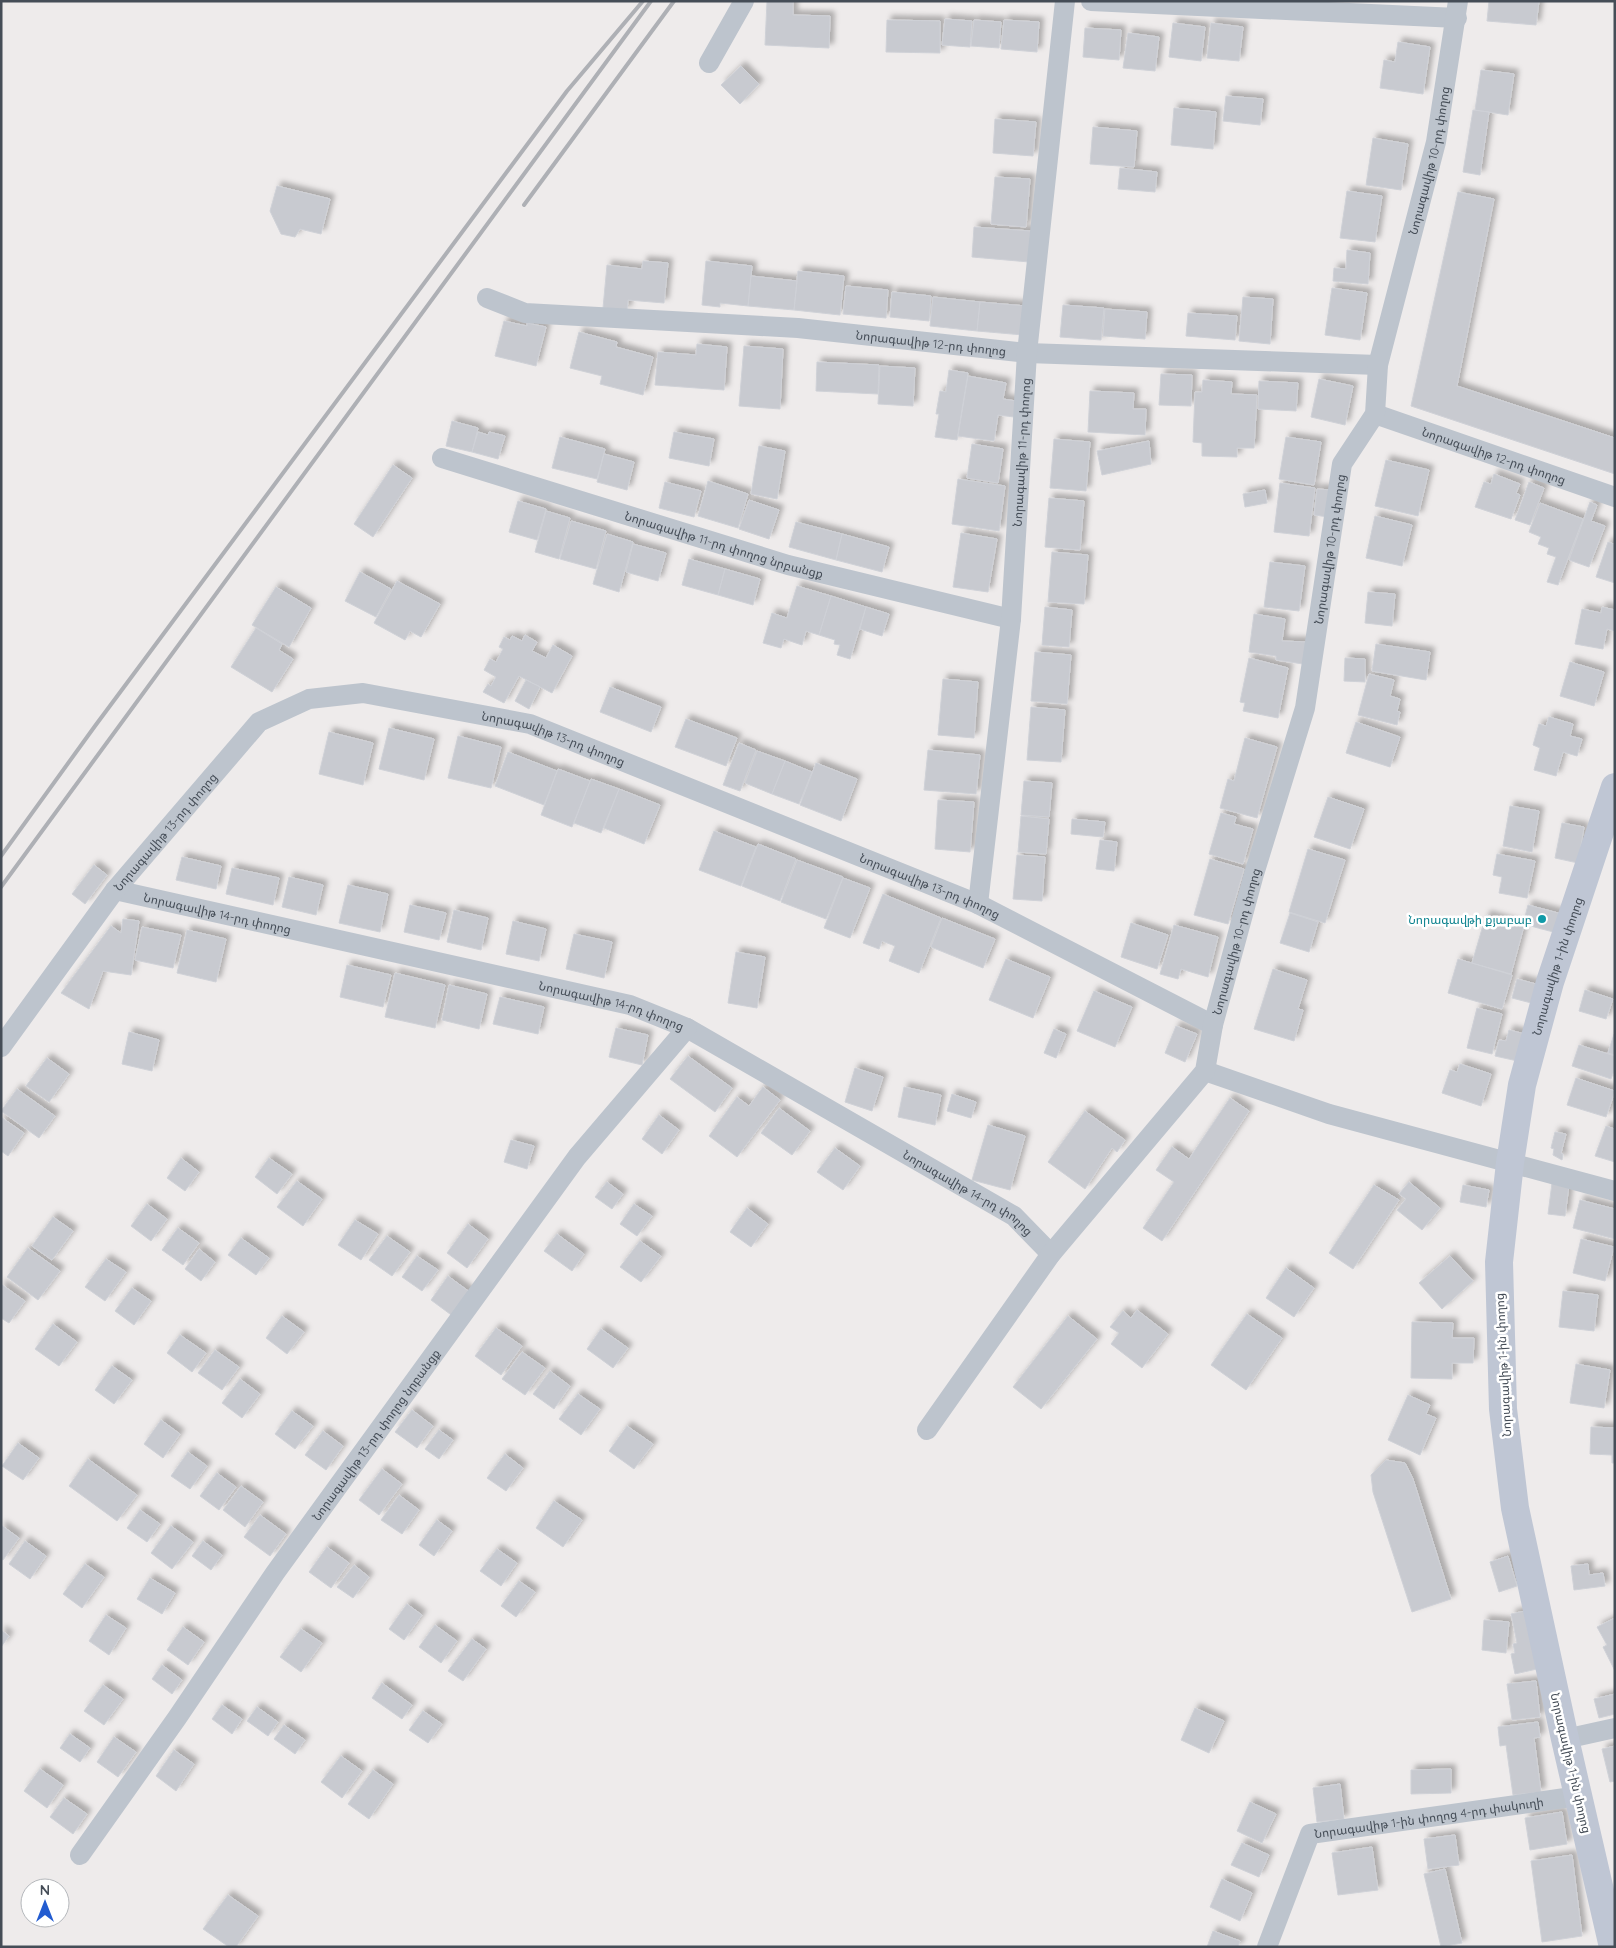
<svg xmlns="http://www.w3.org/2000/svg" width="1616" height="1948" viewBox="0 0 1616 1948" font-family="Quicksand,'Noto Sans Armenian',sans-serif">
<style>
.building{fill:#c8cad0;stroke:#cfd1d7;filter:url(#shadow)}
.lines{fill:none;stroke-linecap:round;stroke-linejoin:round}
.minor{stroke:#bdc4cd;stroke-width:20}
.secondary{stroke:#bfc6d4;stroke-width:28}
.rail{stroke:#aeb0b5;stroke-width:4}
.culture-dot{fill:#0f9aa8;stroke:#fff;stroke-width:2}
.labels{text-anchor:middle;dominant-baseline:central;stroke-width:5;stroke-linejoin:round;paint-order:stroke}
.street-label{font-size:12px;fill:#454d57;stroke:#fff}
.culture-label{font-size:12px;fill:#0d838f;stroke:#fff;text-anchor:end}
</style>
<defs>
<filter id="shadow"><feDropShadow dx="4.5" dy="-4.5" stdDeviation="2.5" flood-color="#0004"/></filter>
</defs>
<rect width="100%" height="100%" fill="#eeebeb"/>
<!-- building -->
<path class="building" d="M767,1h26v14l37,1 -1,32 -64,-3z
M1489,1h50l-3,24 -49,-4z
M945,19l27,2 -2,26 -28,-2z
M887,20l53,1v32l-54,-1z
M974,20l27,2 -2,26 -28,-2z
M1004,20l35,2 -2,30 -36,-3z
M1173,23l32,4 -4,34 -32,-4z
M1211,23l32,4 -4,34 -32,-3z
M1085,28l36,2 -2,30 -36,-3z
M1128,33l31,4 -4,34 -32,-3z
M1398,42l32,5 -7,47 -43,-6 4,-28 11,2z
M741,66l18,18 -19,20 -19,-19z
M1481,70l33,4 -6,41 -33,-5z
M1226,96l37,3 -3,26 -37,-4z
M1174,108l42,4 -3,37 -42,-4z
M1473,110l16,2 -9,63 -17,-3z
M995,119l41,3 -3,34 -40,-3z
M1093,127l44,4 -3,36 -44,-3z
M1373,138l35,6 -7,46 -35,-5z
M1120,168l37,4 -2,20 -37,-3z
M995,177l35,2 -4,48 -35,-3z
M277,186l53,13 -9,35 -21,-5 -5,8 -14,-3 -11,-23z
M1347,191l35,5 -7,46 -35,-4z
M1458,192l36,7 -37,187 158,52v36l-204,-68z
M974,227l57,4 -2,31 -57,-5z
M1347,250l23,3 -2,31 -35,-3 1,-13 12,1z
M643,261l25,2 -4,40 -36,-3 -1,10 -24,-2 4,-43 35,4z
M706,261l46,5 -4,40 -28,-3v4l-18,-2z
M798,271l46,5 -4,39 -46,-5z
M751,276l46,5 -3,29 -46,-4z
M846,286l42,4 -2,28 -43,-4z
M1332,288l35,5 -7,47 -35,-5z
M892,292l39,4 -2,25 -39,-4z
M933,297l47,5 -3,29 -47,-5z
M1243,297l30,2 -3,45 -31,-3z
M980,302l46,4 -3,29 -46,-4z
M1063,305l41,3 -3,32 -41,-3z
M1105,309l42,3 -2,27 -42,-3z
M1188,313l49,3 -2,24 -49,-4z
M504,321l23,5v-3l19,4 -10,39 -41,-10z
M579,332l38,10 -1,5 37,10 -10,38 -43,-11 2,-8 -32,-8z
M697,344l30,3 -3,43 -69,-5 3,-33 38,3z
M744,346l39,3 -3,60 -41,-3z
M817,362l62,3 -1,29 -62,-3z
M880,366l35,2 -2,38 -35,-2z
M949,370l19,3 -11,67 -22,-3 4,-23h-3l4,-23 6,1z
M1161,374l31,1 -1,31 -32,-1z
M968,376l38,7 -3,16 13,2 -2,16 -16,-2 -4,26 -36,-5z
M1319,379l34,7 -8,39 -34,-8z
M1203,380l29,2 -1,12 26,1 -3,53h-17v9l-35,-1v-13l-9,-1 2,-50h7z
M1259,381l39,2 -2,28 -38,-2z
M1090,391l44,2 -1,16h13l-1,26 -57,-3z
M452,421l26,7 -6,24 -26,-6z
M478,432l10,3 1,-3 16,4 -7,23 -26,-7z
M674,432l40,7 -5,27 -40,-8z
M560,437l45,12 -8,30 -45,-11z
M1286,437l35,5 -7,43 -35,-6z
M1054,439l36,3 -4,49 -36,-3z
M1149,441l2,23 -49,11 -5,-24z
M972,444l31,5 -5,34 -31,-5z
M759,446l26,5 -8,48 -26,-5z
M604,454l30,8 -7,28 -30,-8z
M1386,460l43,10 -11,46 -43,-10z
M393,465l19,13 -39,59 -19,-13z
M1494,474l26,10 -4,9 4,2 -9,24 -36,-12 9,-25 7,2z
M958,479l47,7 -6,45 -47,-7z
M708,481l40,13 -10,34 -40,-12z
M665,482l36,9 -7,26 -35,-9z
M1529,482l15,6 -14,37 -15,-5z
M1280,483l35,5 -6,48 -35,-4z
M1317,489l14,1 -3,27 -14,-2z
M1265,490l2,13 -22,4 -2,-13z
M1049,498l35,3 -4,49 -35,-3z
M749,500l30,10 -10,29 -30,-10z
M518,501l28,8 -9,31 -28,-8z
M1590,502l7,3 -6,16 14,5 -16,41 -20,-7z
M1540,503l43,16 -25,66 -11,-3 9,-25 -9,-3 2,-6 -11,-4 3,-7 -12,-5z
M546,511l24,7 -11,41 -24,-7z
M1375,516l37,9 -10,41 -36,-8z
M571,521l35,10 -10,38 -36,-10z
M796,522l46,12 -6,26 -47,-13z
M961,533l36,6 -9,53 -35,-5z
M607,534l26,8 -14,50 -26,-8z
M842,534l47,13 -7,25 -46,-12z
M1615,541v42l-19,-6 12,-35 6,2z
M633,544l33,9 -8,28 -32,-9z
M1052,552l36,3 -4,49 -36,-2z
M689,559l36,10 -7,26 -36,-10z
M1270,562l35,4 -6,45 -35,-4z
M725,569l35,10 -7,26 -35,-10z
M360,572l31,17 -15,28 -31,-16z
M397,581l43,23 -19,33 -11,-6 -5,9 -31,-17z
M797,586l34,10 -12,39 -13,-4 -4,14 -18,-6 -3,9 -18,-5 9,-30 15,5z
M276,587l35,21 -22,39 -37,-22z
M1368,592l27,2 -3,32 -27,-3z
M831,596l35,11 -16,52 -13,-4 3,-10 -6,-1 1,-4 -16,-5z
M866,607l23,7 -7,22 -22,-7z
M1045,607l27,3 -3,37 -27,-2z
M1602,607l13,3v21l-8,-2 -4,20 -28,-5 7,-35 19,4z
M1254,614l31,5 -3,22 24,1 -3,22 -27,-4v-4l-27,-4z
M256,628l26,16 -3,6 14,9 -21,33 -41,-25z
M525,635l12,7 -5,9 14,7 7,-13 19,11 -20,37 -33,-17 -15,27 -21,-11 5,-8 3,2 5,-9 -12,-7 6,-11 6,3 7,-13 -4,-2 5,-10 6,3 2,-4 10,5z
M1376,644l54,8 -4,28 -54,-9z
M1035,652l36,3 -4,49 -36,-3z
M1249,658l39,10 -10,50 -35,-7 2,-8 -5,-1z
M1345,658l20,1v23l-21,-1z
M1570,662l34,10 -10,34 -34,-10z
M1369,674l25,6 -4,16 10,3 -3,12 3,1 -3,13 -39,-10z
M943,679l35,3 -4,56 -36,-3z
M526,680l14,7 -11,22 -14,-8z
M610,687l51,20 -10,25 -51,-20z
M1031,707l34,3 -4,52 -34,-2z
M1549,717l24,7 -3,12 12,3 -5,17 -14,-4 -7,24 -22,-6 6,-22 -7,-3 6,-21 7,2z
M686,719l51,19 -11,28 -51,-19z
M1356,722l44,15 -10,30 -44,-14z
M389,728l45,11 -10,41 -45,-11z
M329,732l44,11 -10,42 -44,-11z
M458,736l43,11 -10,41 -43,-10z
M1245,738l32,9 -20,71 -37,-10 8,-29 6,2z
M739,743l17,7 -16,41 -17,-6z
M928,750l52,5 -4,39 -52,-4z
M757,751l28,10 -13,33 -27,-11z
M508,752l49,19 -13,34 -49,-19z
M785,761l27,11 -13,32 -27,-10z
M816,763l41,16 -16,42 -41,-16z
M558,769l32,12 -18,46 -31,-12z
M591,779l28,10 -18,44 -27,-10z
M1024,781l28,2 -3,34 -28,-2z
M619,789l41,16 -16,39 -40,-16z
M1328,797l36,12 -14,40 -36,-12z
M938,800l36,2 -4,50 -35,-3z
M1510,806l29,5 -7,41 -29,-6z
M1221,813l15,4 -2,7 19,5 -10,35 -34,-10z
M1021,816l28,3 -3,35 -28,-2z
M1072,819l33,3 -2,15 -32,-3z
M1562,823l22,4 -6,36 -23,-5z
M714,831l42,16 -15,39 -42,-16z
M1100,840l17,2 -3,29 -18,-2z
M758,844l38,15 -16,42 -38,-15z
M1308,849l37,11 -20,63 -36,-11z
M1497,854l38,7 -8,37 -28,-5 3,-16 -9,-2z
M1017,855l28,2 -3,44 -29,-2z
M182,857l39,9 -5,23 -40,-9z
M1210,859l34,10 -16,55 -34,-9z
M797,860l46,17 -17,42 -45,-17z
M94,865l13,10 -22,29 -13,-10z
M232,868l47,10 -6,27 -47,-11z
M289,877l34,8 -7,30 -34,-8z
M843,878l27,10 -20,50 -26,-10z
M348,885l40,9 -8,38 -41,-9z
M883,894l58,24 -22,55 -30,-12 6,-15 -13,-5 -3,8 -16,-6z
M410,905l36,8 -7,27 -35,-8z
M1528,905l34,9 -5,19 -34,-9z
M454,910l34,8 -7,32 -34,-8z
M1290,913l28,9 -9,30 -29,-9z
M1486,915l38,11 -13,48 -39,-11z
M942,918l53,21 -12,29 -52,-21z
M123,919l16,2 -8,54 -28,-4 -14,38 -28,-16 50,-67 10,7z
M513,921l33,8 -7,32 -33,-7z
M1131,923l37,12 -11,34 -36,-12z
M1174,925l44,12 -10,40 -27,-8 -3,10 -18,-5z
M142,927l39,8 -8,33 -38,-8z
M187,930l39,9 -10,43 -39,-9z
M574,934l38,8 -8,36 -38,-9z
M736,952l29,5 -8,51 -29,-5z
M1006,959l44,18 -17,41 -44,-18z
M1458,959l54,16 -10,34 -54,-16z
M347,965l44,10 -8,32 -43,-10z
M1273,969l34,11 -9,29 5,1 -9,31 -40,-12z
M395,973l50,12 -10,43 -50,-11z
M1517,979l27,7 -5,19 -27,-7z
M449,985l38,9 -8,35 -37,-9z
M1585,990l28,9 -7,20 -27,-8z
M1094,991l38,16 -17,40 -38,-16z
M500,997l44,10 -6,27 -45,-10z
M1477,1008l25,6 -10,40 -25,-6z
M1176,1026l21,8 -12,28 -20,-9z
M616,1028l32,7 -6,30 -33,-8z
M1054,1029l12,5 -10,24 -12,-5z
M1509,1030l20,5 -7,27 -27,-6 4,-16 7,1z
M129,1032l30,8 -7,31 -30,-7z
M1614,1034l1,1v20l-7,-2z
M1579,1045l36,11v12l-4,11 -39,-13z
M688,1056l44,32 -17,24 -45,-33z
M47,1058l22,16 -20,28 -23,-16z
M1460,1064l31,10 -10,32 -39,-13 8,-23 7,2z
M855,1068l28,9 -11,34 -27,-9z
M1576,1078l39,13 -9,26 -39,-12z
M763,1087l17,13 -43,57 -28,-21 28,-39 12,9z
M904,1087l37,8 -6,30 -37,-8z
M17,1089l38,27 -16,22 -38,-27z
M952,1094l24,8 -5,16 -24,-7z
M1230,1098l19,13 -87,130 -19,-13 31,-46 -18,-12 16,-23 17,12z
M779,1108l31,23 -18,24 -31,-22z
M1085,1111l40,29 -8,12 -5,-4 -27,41 -37,-27z
M659,1115l20,15 -17,24 -20,-15z
M1,1117l23,16 -16,23 -7,-5z
M988,1125l37,11 -15,54 -38,-10z
M1606,1126l9,3v33l-20,-6z
M1555,1132l11,2 -5,19 2,1 -1,6 -9,-5 1,-6 -3,-1z
M511,1140l23,6 -7,23 -23,-7z
M835,1148l25,18 -17,24 -26,-18z
M181,1158l18,14 -14,19 -18,-13z
M269,1158l23,16 -15,20 -22,-17z
M297,1181l25,18 -19,27 -26,-19z
M607,1182l16,12 -11,15 -17,-12z
M1409,1182l31,26 -18,22 -25,-20 9,-11 -7,-5z
M1552,1183l17,2 -4,31 -17,-2z
M1374,1185l25,15 -46,69 -24,-16z
M1463,1185l26,5 -3,17 -26,-5z
M1580,1200l35,9v30l-42,-11z
M147,1204l20,15 -16,22 -20,-15z
M634,1204l18,12 -15,20 -17,-12z
M747,1208l21,16 -17,23 -21,-15z
M53,1217l20,14 -21,29 -20,-14z
M355,1220l23,14 -17,26 -23,-15z
M468,1224l20,15 -21,29 -20,-15z
M178,1228l21,15 -16,22 -21,-15z
M557,1234l27,20 -12,17 -28,-20z
M387,1236l23,16 -18,24 -23,-16z
M241,1238l28,20 -13,17 -28,-20z
M1581,1239l33,8 -9,34 -32,-8z
M640,1241l21,15 -20,26 -21,-15z
M28,1248l32,23 -22,29 -31,-23z
M199,1249l16,13 -14,19 -16,-12z
M417,1256l21,14 -16,21 -20,-14z
M1450,1256l23,25 -31,28 -23,-26z
M106,1259l20,13 -21,29 -20,-14z
M1286,1268l28,20 -20,29 -28,-19z
M448,1276l23,17 -17,24 -23,-17z
M1,1284l24,17 -16,22 -8,-5z
M132,1288l19,13 -17,24 -19,-14z
M1563,1291l35,4 -4,36 -35,-4z
M1137,1310l31,24 -26,34 -31,-24 8,-11 -9,-6 13,-16 8,7z
M1247,1314l35,24 -36,52 -35,-25z
M282,1316l22,16 -17,22 -21,-16z
M1068,1316l29,23 -56,70 -28,-22z
M1412,1322l41,1 -1,15h22l-1,25h-21v16l-41,-1z
M53,1324l24,18 -18,24 -24,-17z
M496,1328l26,18 -21,29 -26,-19z
M601,1329l27,19 -15,20 -26,-19z
M180,1335l26,18 -14,19 -25,-19z
M215,1350l24,17 -17,23 -24,-17z
M522,1352l23,16 -20,27 -23,-16z
M1576,1364l34,6 -6,38 -34,-5z
M112,1366l20,14 -18,24 -19,-14z
M550,1371l20,15 -16,23 -21,-15z
M240,1379l20,15 -18,24 -20,-15z
M578,1394l22,15 -19,26 -22,-16z
M1408,1395l22,10 -4,9 10,4 -16,37 -32,-15z
M412,1410l21,16 -16,22 -22,-16z
M292,1411l21,15 -18,23 -20,-15z
M161,1420l19,14 -17,24 -19,-14z
M627,1426l26,18 -19,25 -25,-18z
M1591,1427l24,1v35h-3v-8l-22,-1z
M439,1430l14,10 -14,19 -14,-10z
M323,1431l20,15 -17,24 -21,-15z
M18,1443l21,15 -16,22 -21,-14z
M188,1452l19,14 -17,23 -19,-13z
M505,1454l18,14 -17,23 -19,-13z
M88,1459l49,36 -20,26 -48,-35z
M1386,1460l19,3 8,16 38,120 -39,13 -39,-120 -2,-17z
M382,1469l20,15 -23,31 -20,-15z
M217,1473l19,14 -17,23 -19,-14z
M241,1486l22,16 -18,25 -22,-17z
M399,1495l20,15 -17,24 -21,-14z
M554,1501l28,19 -19,27 -27,-19z
M140,1510l20,14 -13,18 -20,-14z
M260,1515l26,19 -16,22 -26,-19z
M437,1520l15,11 -18,25 -15,-11z
M1,1525l18,13 -16,22 -2,-1z
M171,1526l22,16 -21,27 -21,-16z
M25,1541l21,15 -16,23 -21,-15z
M203,1541l19,14 -11,15 -19,-14z
M327,1547l22,16 -18,25 -22,-16z
M497,1549l20,14 -16,23 -21,-15z
M1508,1556l9,30 -18,6 -9,-30z
M85,1564l19,13 -22,31 -19,-14z
M1588,1564l1,11 14,-2 2,13 -31,4 -3,-24z
M354,1565l15,12 -16,21 -16,-11z
M150,1578l25,15 -13,21 -25,-15z
M519,1581l16,11 -19,25 -15,-11z
M407,1604l15,11 -18,25 -15,-11z
M1525,1611l12,58 -22,5 -4,-20 4,-1 -2,-9 4,-1 -6,-29z
M106,1615l20,13 -17,27 -20,-14z
M1615,1618v53l-12,-24 4,-2 -10,-18z
M1484,1620l25,2 -3,31 -24,-3z
M435,1625l22,16 -16,22 -22,-16z
M183,1627l21,15 -16,23 -21,-15z
M301,1629l21,14 -21,29 -21,-15z
M1,1630l8,6 -8,11z
M472,1639l14,10 -23,32 -15,-10z
M162,1665l20,15 -10,14 -20,-15z
M1536,1681l4,36 -28,3 -5,-36z
M382,1683l30,22 -10,14 -30,-21z
M103,1685l20,14 -19,26 -20,-14z
M1615,1694v20l-16,4 -5,-19z
M222,1705l20,14 -10,15 -20,-15z
M257,1707l21,15 -10,14 -21,-15z
M1195,1708l29,13 -15,32 -28,-13z
M423,1711l19,13 -14,19 -19,-13z
M1538,1722l2,15 -6,1 7,54 -28,3 -7,-50 -6,1 -2,-19z
M284,1725l21,15 -10,14 -21,-15z
M70,1734l20,14 -10,14 -20,-14z
M114,1737l22,15 -18,25 -21,-15z
M1615,1746v35l-5,1 -8,-33z
M174,1750l20,14 -18,27 -20,-15z
M341,1756l21,15 -20,27 -21,-16z
M40,1769l23,16 -16,23 -23,-17z
M1451,1769v24l-40,1v-24z
M373,1770l20,14 -24,35 -21,-15z
M1340,1784l4,35 -27,3 -4,-34z
M64,1798l23,16 -14,20 -23,-17z
M1250,1802l26,12 -14,29 -25,-12z
M1562,1812l5,32 -37,6 -5,-32z
M1455,1835l4,30 -31,4 -4,-30z
M1242,1843l27,12 -10,22 -28,-12z
M1372,1847l6,43 -40,5 -6,-42z
M1572,1855l10,81 -40,6 -11,-81z
M1445,1869l17,74 -21,4 -17,-73z
M1222,1879l30,14 -12,28 -30,-14z
M228,1895l30,21 -22,31h-7l-26,-18z
M1213,1931l27,10 -2,6h-31z"/>
<g class="lines">
<!-- minor -->
<g class="minor">
<path d="M1091,1l366,17"/>
<path d="M709,63l35,-62"/>
<path id="s1" d="M487,298l38,15 273,15 229,25 351,12"/>
<path id="s2" d="M1375,414l240,83"/>
<path id="s3" d="M442,458l346,107 223,54"/>
<path id="s4" d="M115,890l515,115 57,23 327,188 37,38"/>
<path id="s5" d="M978,904l33,-285 16,-266 38,-352"/>
<path id="s6" d="M1,1047l114,-157 144,-168 50,-23 54,-6 167,31 448,180 235,121"/>
<path d="M1205,1071l124,43 286,77"/>
<path id="s7" d="M927,1430l124,-176 154,-183 8,-46 41,-151 51,-166 37,-244 33,-50 3,-49 58,-223 22,-141"/>
<path d="M1565,1739l50,-11"/>
<path id="s8" d="M80,1855l97,-137 98,-145 302,-416 110,-129"/>
<path id="s9" d="M1267,1947l43,-113 269,-38"/>
</g>
<!-- secondary -->
<path class="secondary" id="s10" d="M1613,1947l-48,-208 -50,-231 -12,-99 -4,-147 11,-99 12,-78 28,-103 65,-195"/>
<!-- rail -->
<path class="rail" d="M524,205l150,-204
M1,856l94,-130 472,-635 76,-90
M1,887l650,-886"/>
</g>
<!-- markers -->
<circle class="culture-dot" cx="1542" cy="919" r="5"/>
<g class="labels">
<!-- street labels -->
<g class="street-label">
<text stroke="none"><textPath href="#s7" startOffset="1398">Նորագավիթ 10-րդ փողոց</textPath></text>
<text stroke="none"><textPath href="#s1" startOffset="448">Նորագավիթ 12-րդ փողոց</textPath></text>
<text stroke="none"><textPath href="#s5" startOffset="454">Նորագավիթ 11-րդ փողոց</textPath></text>
<text stroke="none"><textPath href="#s2" startOffset="126">Նորագավիթ 12-րդ փողոց</textPath></text>
<text stroke="none"><textPath href="#s3" startOffset="295">Նորագավիթ 11-րդ փողոց նրբանցք</textPath></text>
<text stroke="none"><textPath href="#s7" startOffset="992">Նորագավիթ 10-րդ փողոց</textPath></text>
<text stroke="none"><textPath href="#s6" startOffset="721">Նորագավիթ 13-րդ փողոց</textPath></text>
<text stroke="none"><textPath href="#s6" startOffset="271">Նորագավիթ 13-րդ փողոց</textPath></text>
<text stroke="none"><textPath href="#s6" startOffset="1126">Նորագավիթ 13-րդ փողոց</textPath></text>
<text stroke="none"><textPath href="#s4" startOffset="105">Նորագավիթ 14-րդ փողոց</textPath></text>
<text stroke="none"><textPath href="#s7" startOffset="588">Նորագավիթ 10-րդ փողոց</textPath></text>
<text stroke="none"><textPath href="#s10" startOffset="999">Նորագավիթ 1-ին փողոց</textPath></text>
<text stroke="none"><textPath href="#s4" startOffset="510">Նորագավիթ 14-րդ փողոց</textPath></text>
<text stroke="none"><textPath href="#s4" startOffset="915">Նորագավիթ 14-րդ փողոց</textPath></text>
<text transform="translate(1503 1365) rotate(-93)">Նորագավիթ 1-ին փողոց</text>
<text stroke="none"><textPath href="#s8" startOffset="514">Նորագավիթ 13-րդ փողոց նրբանցք</textPath></text>
<text transform="translate(1571 1763) rotate(77)">Նորագավիթ 1-ին փողոց</text>
<text stroke="none"><textPath href="#s9" startOffset="241">Նորագավիթ 1-ին փողոց 4-րդ փակուղի</textPath></text>
</g>
<!-- culture labels -->
<g class="culture-label">
<text x="1532" y="919">Նորագավթի քյաբաբ</text>
</g>
</g>
<!-- border -->
<rect width="1616" height="1948" fill="none" stroke="#454d57" stroke-width="5"/>
<!-- north arrow -->
<g transform="translate(45 1903)"><circle r="24" fill="#ffffff" stroke="#b5b8bc"/>
<path d="M0-4L9 19L0 12L-9 19Z" fill="#235cd0"/>
<text y="-8" font-size="14" font-weight="bold" text-anchor="middle" fill="#454d57">N</text>
</g>
</svg>
